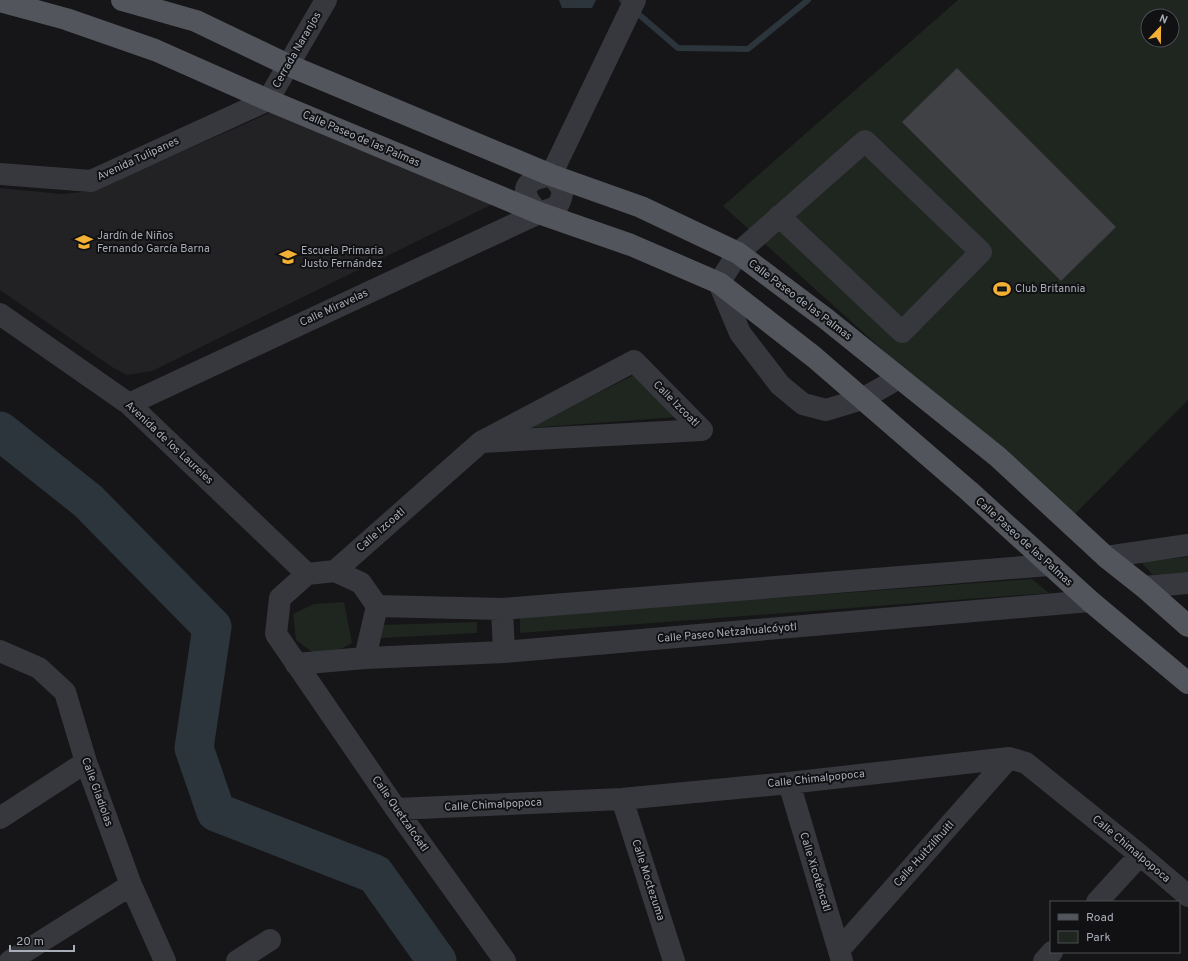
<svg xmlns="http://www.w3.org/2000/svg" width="1188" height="961" viewBox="0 0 1188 961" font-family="Overpass,sans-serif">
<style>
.built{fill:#222225}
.green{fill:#1e261f;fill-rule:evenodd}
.water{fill:#2c353c}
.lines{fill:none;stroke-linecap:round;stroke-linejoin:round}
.stream{stroke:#2c353c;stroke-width:6}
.river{stroke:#2c353c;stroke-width:39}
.building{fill:#404145;stroke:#303034}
.minor{stroke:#37383d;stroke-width:22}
.major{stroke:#53555c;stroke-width:22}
.labels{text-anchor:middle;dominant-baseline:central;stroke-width:4;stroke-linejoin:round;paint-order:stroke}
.street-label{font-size:11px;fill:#a8adb8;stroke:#111113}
.poi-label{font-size:11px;fill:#a8adb8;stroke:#111113;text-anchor:start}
</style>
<rect width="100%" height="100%" fill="#161618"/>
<!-- built -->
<path class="built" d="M274,111l225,90 -347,170 -25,4 -15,-8 -112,-77v-102l61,6 32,-3z"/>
<!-- green -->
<path class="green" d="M958,0h230v400l-118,119 -347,-313zM1148,16h24v24h-24z
M638,373l40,44 -150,11z
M1188,557v15l-35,3 -12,-13z
M1032,579l17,14 -529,40v-16z
M344,602l8,41 -21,11 -19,-2 -16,-12 -3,-26 21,-10z
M477,622v11l-96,5 1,-13z"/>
<!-- water -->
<path class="water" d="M559,0h37l-4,8h-30z"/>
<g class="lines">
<!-- stream -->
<path class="stream" d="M622,0l56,48 70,1 60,-49"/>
<!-- river -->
<path class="river" d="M0,431l88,70 124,126 -18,121 22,64 159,62 62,87"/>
</g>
<!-- building -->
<path class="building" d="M957,68l159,159 -55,54 -159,-159z"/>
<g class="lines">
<!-- minor -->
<path class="minor" d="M0,174l91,7 177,-81 58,-100
M551,175l84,-175
M539,213c-8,-8 -21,-22 -7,-32 5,-3 13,-4 19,-6
M779,216l123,116 79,-80 -116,-111 -127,112 -19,30 21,50 40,52 23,19 23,6 36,-11 37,-21
M0,314l129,90 178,170
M129,404l410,-191 18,-6c9,-16 6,-19 -6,-32
M1106,557l82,-12
M335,571l146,-129 153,-81 68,69 -221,12
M1144,587l44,-4
M377,606l125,3 547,-44
M502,609l2,43
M0,651l39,17 26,24 21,70 45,123 34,76
M365,658l12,-52 -16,-23 -26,-12 -28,3 -27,24 -4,36 120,175 109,152
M296,664l69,-6 139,-6 586,-51
M789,783l53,178
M622,799l52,162
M396,809l226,-10 167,-16 220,-25 17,5 114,92 48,41
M0,818l86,-56
M1097,902l43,-47
M839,950l170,-192
M10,961l121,-76
M237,961l33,-21
M1044,961l8,-9"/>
<!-- major -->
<path class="major" d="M122,0l74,21 92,44 263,110 90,32 97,46 87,65 173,139 108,100 38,30 44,39
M0,1l66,18 89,31 113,50 271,113 92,32 88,38 95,74 155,134 121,110 98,82"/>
</g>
<!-- icons -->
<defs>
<g id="school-bare" transform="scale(1.38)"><path d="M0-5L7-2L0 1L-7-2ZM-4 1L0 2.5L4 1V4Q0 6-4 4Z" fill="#f2b134" stroke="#111113" stroke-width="2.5" paint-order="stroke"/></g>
<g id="stadium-bare" transform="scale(1.38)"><path d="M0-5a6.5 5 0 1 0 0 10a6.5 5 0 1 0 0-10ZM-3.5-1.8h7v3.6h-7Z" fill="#f2b134" stroke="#111113" stroke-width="2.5" paint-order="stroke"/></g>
</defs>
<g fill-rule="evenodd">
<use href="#school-bare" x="84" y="242"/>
<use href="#school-bare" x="288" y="257"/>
<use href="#stadium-bare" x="1002" y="289"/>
</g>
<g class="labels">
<!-- street labels -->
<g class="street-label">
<text transform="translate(297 50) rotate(-60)">Cerrada Naranjos</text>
<text transform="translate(361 139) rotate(23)">Calle Paseo de las Palmas</text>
<text transform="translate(138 159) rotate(-25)">Avenida Tulipanes</text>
<text transform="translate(800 300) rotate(37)">Calle Paseo de las Palmas</text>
<text transform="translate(334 308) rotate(-25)">Calle Miravelas</text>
<text transform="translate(676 404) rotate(45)">Calle Izcoatl</text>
<text transform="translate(169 443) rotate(43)">Avenida de los Laureles</text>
<text transform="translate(381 530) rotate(-41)">Calle Izcoatl</text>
<text transform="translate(1024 542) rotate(42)">Calle Paseo de las Palmas</text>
<text transform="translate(727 633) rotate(-5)">Calle Paseo Netzahualcóyotl</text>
<text transform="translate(816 779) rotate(-6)">Calle Chimalpopoca</text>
<text transform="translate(97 792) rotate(70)">Calle Gladiolas</text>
<text transform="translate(493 805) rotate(-3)">Calle Chimalpopoca</text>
<text transform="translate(400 814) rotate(55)">Calle Quetzalcóatl</text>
<text transform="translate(1131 849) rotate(40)">Calle Chimalpopoca</text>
<text transform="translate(924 854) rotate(-48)">Calle Huitzilíhuitl</text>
<text transform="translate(815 872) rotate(73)">Calle Xicoténcatl</text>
<text transform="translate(648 880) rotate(72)">Calle Moctezuma</text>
</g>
<!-- poi labels -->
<g class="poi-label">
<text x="97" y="236">Jardín de Niños<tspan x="97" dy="13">Fernando García Barna</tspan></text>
<text x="301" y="251">Escuela Primaria<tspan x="301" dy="13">Justo Fernández</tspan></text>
<text x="1015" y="289">Club Britannia</text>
</g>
</g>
<!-- legend -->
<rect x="1050" y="901" width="130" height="52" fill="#111113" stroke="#4d4f55"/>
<rect x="1058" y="914" width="20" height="6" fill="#53555c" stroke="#4d4f55"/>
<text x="1086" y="921" font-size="12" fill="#a8adb8">Road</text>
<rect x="1058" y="931" width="20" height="12" fill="#1e261f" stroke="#4d4f55"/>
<text x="1086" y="941" font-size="12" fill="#a8adb8">Park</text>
<!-- north arrow -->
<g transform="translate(1160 28) rotate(22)"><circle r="19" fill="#111113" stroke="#4d4f55"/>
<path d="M0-3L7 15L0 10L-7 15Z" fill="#f2b134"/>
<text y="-6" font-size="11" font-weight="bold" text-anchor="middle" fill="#a8adb8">N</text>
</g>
<!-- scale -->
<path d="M10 945v6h64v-6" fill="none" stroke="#a8adb8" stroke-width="2"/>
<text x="16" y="945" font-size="12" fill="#a8adb8" stroke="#111113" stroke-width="3" paint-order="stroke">20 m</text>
</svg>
